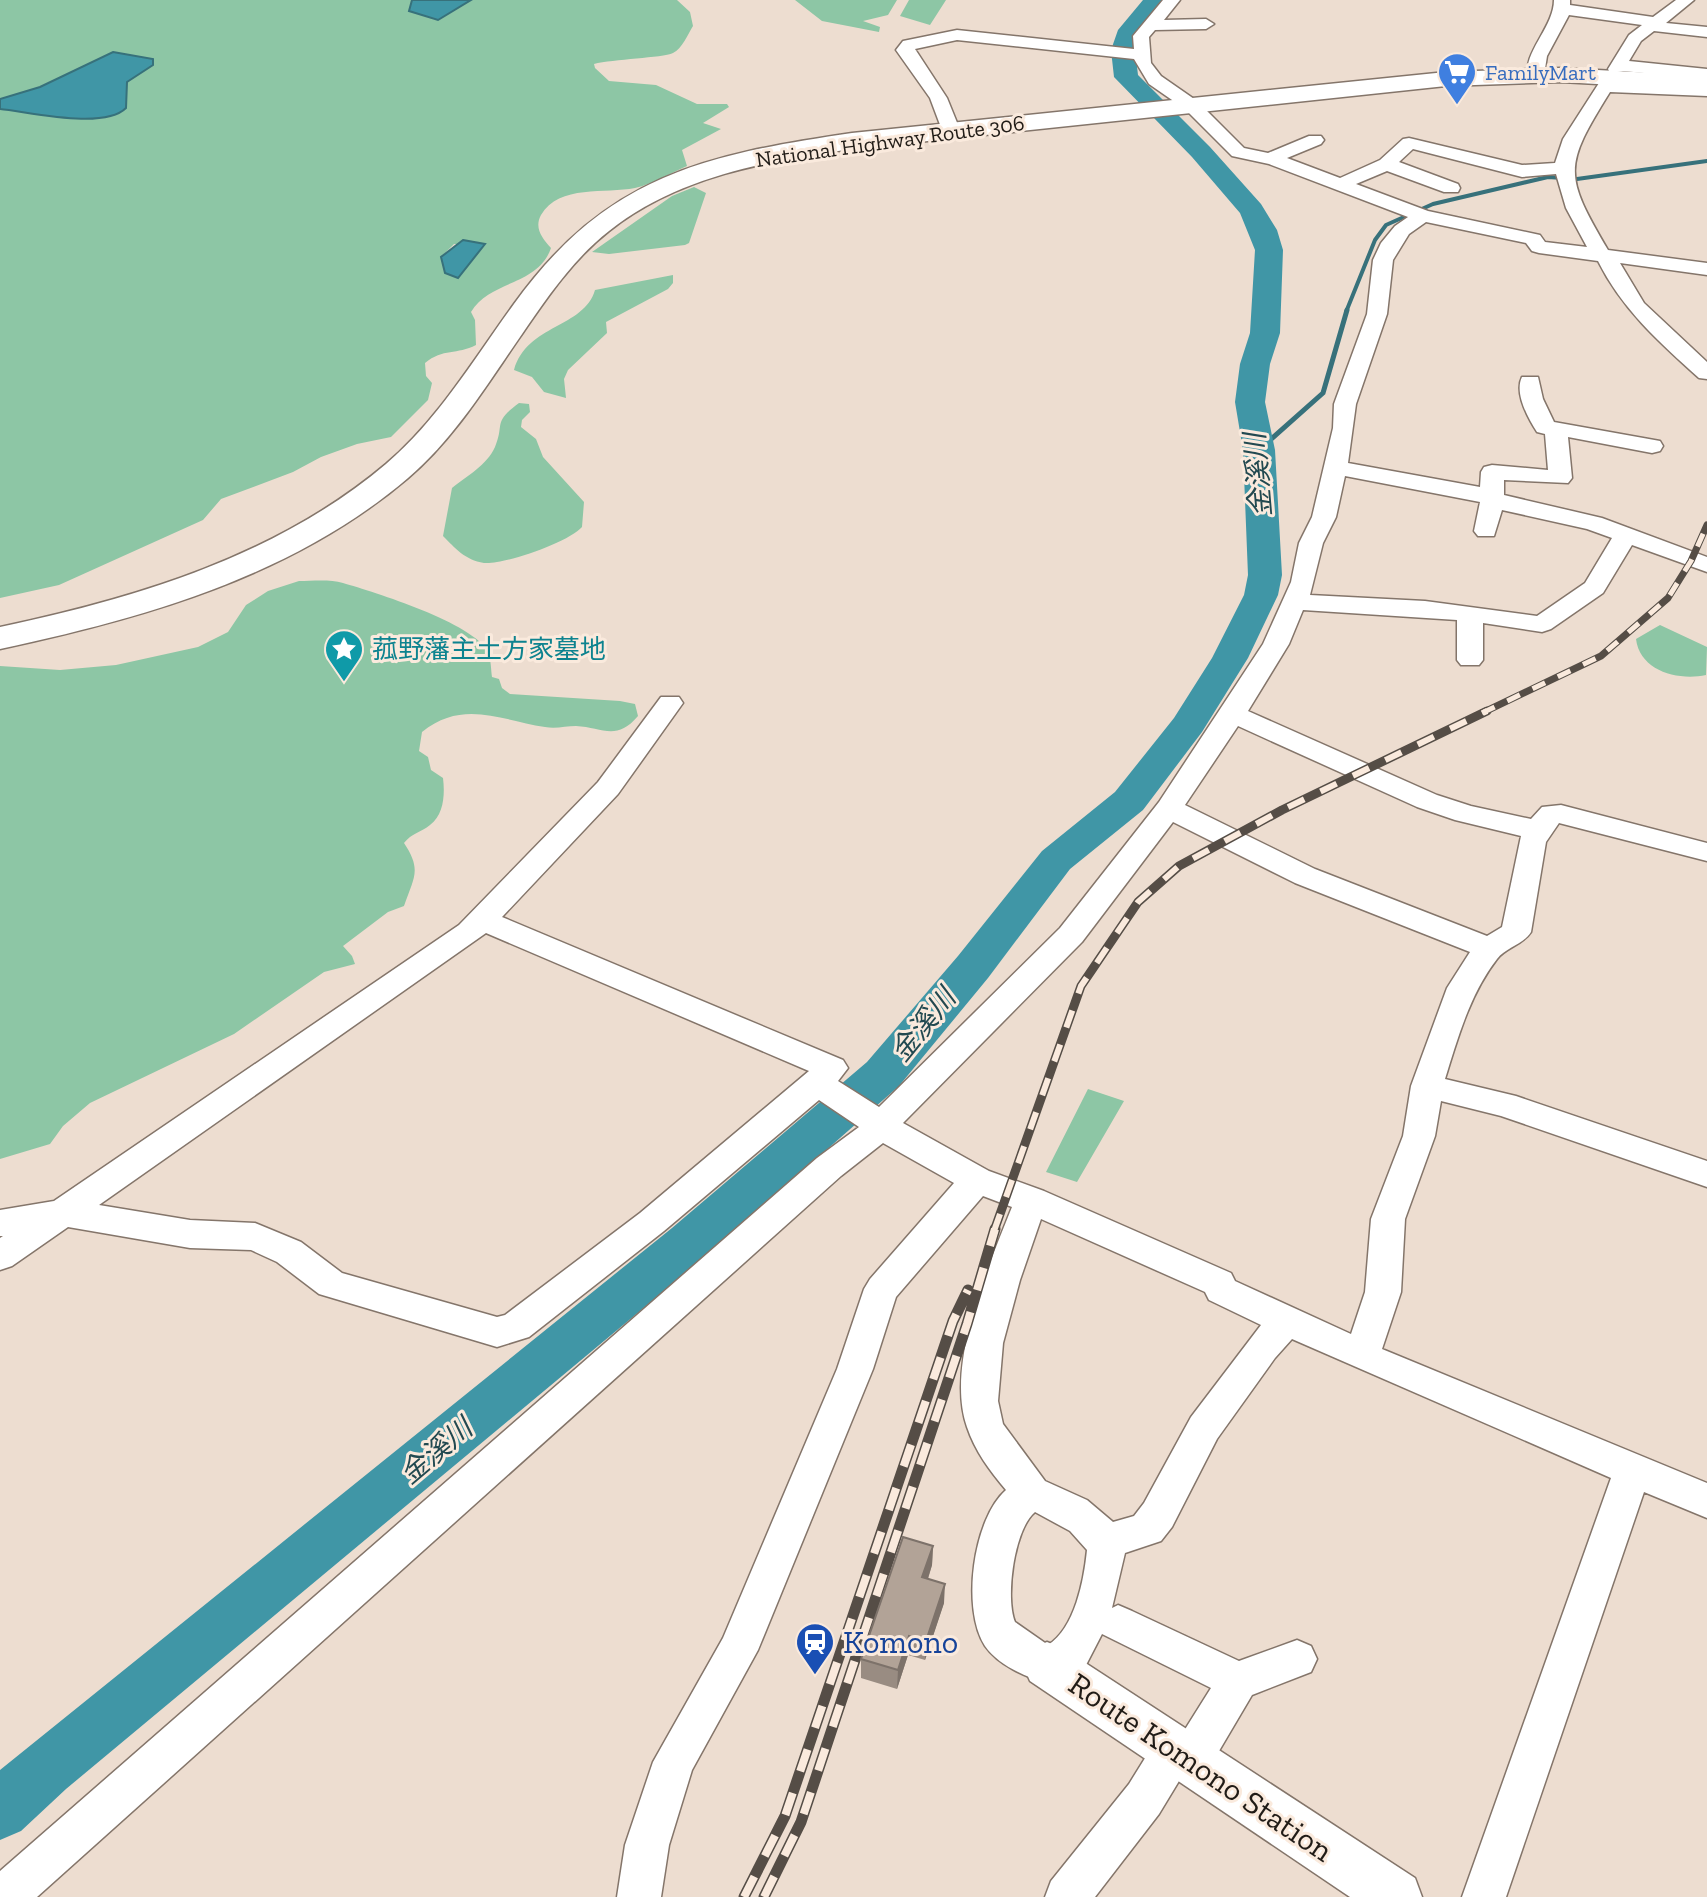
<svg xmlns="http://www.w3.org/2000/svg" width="1707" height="1897" viewBox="0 0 1707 1897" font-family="'Zilla Slab','Noto Sans JP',serif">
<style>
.green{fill:#8dc6a5;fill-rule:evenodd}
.water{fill:#4096a6;stroke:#37717b;stroke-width:2}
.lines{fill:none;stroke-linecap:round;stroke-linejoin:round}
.stream-far1{stroke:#37717b;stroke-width:4}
.stream{stroke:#37717b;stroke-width:5}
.river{fill:#4096a6;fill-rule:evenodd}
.minor-casing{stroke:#84756a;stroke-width:3}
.major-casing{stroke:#84756a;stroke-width:3}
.highway-casing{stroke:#84756a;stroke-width:3}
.minor{fill:#fff;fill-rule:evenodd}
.major{fill:#fff;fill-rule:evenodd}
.highway{fill:#fff;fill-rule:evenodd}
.rail-far2-casing{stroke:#554d46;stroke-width:7}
.rail-far1-casing{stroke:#554d46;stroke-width:9}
.rail-casing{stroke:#554d46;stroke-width:11}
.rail-far2{stroke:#faeadd;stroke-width:5;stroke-dasharray:14;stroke-linecap:butt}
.rail-far1{stroke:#faeadd;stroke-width:6;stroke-dasharray:18;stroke-linecap:butt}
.rail{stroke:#faeadd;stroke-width:8;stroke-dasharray:23;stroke-linecap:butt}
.wall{fill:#998c82}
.shaded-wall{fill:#7d726a}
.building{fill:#b2a397;stroke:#7d726a;stroke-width:2}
.labels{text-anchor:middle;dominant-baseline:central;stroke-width:6;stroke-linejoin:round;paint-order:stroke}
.far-shop-label{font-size:22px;fill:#366cbe;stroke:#faeadd;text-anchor:start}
.far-street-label{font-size:22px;fill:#211c17;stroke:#faeadd}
.culture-label{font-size:26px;fill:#0d838f;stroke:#faeadd;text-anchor:start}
.water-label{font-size:28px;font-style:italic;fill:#224950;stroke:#faeadd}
.near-transit-label{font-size:32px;fill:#164399;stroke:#faeadd;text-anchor:start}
.near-street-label{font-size:32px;fill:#211c17;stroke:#faeadd}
</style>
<rect width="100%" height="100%" fill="#edddd0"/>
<!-- green -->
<path class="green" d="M0,0h677l13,12 3,14c-5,8 -11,23 -20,27 -11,5 -60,6 -79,11l1,4 14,13 47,4 41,19h30l2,3 -26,16 18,6 -39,21 5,16c-16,7 -34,18 -52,22 -29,6 -76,-4 -94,27 -7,13 1,23 10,33 -13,38 -61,32 -80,64l4,8 1,25c-19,10 -33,3 -51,18l1,13 6,7 -4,17 -37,37 -34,7 -36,13 -28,15 -72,27 -18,21 -144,65 -59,13zM454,244h31l-26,33 -18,-20z
M795,0h102l-9,15 -25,6 17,6 -1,5 -57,-11z
M909,0h37l-16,25 -30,-9z
M694,187l12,6 -17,50 -4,2 -76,9 -17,-2 80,-56z
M673,275v8l-5,6 -62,33 1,11 -39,37 -4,9 2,19 -22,-6 -12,-15 -18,-7c13,-46 70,-42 81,-80z
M519,403l10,1 1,8 -8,8 -1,7 15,12 7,18 41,45 -2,25c-13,15 -78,38 -98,36 -19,-3 -29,-15 -41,-27l9,-48c15,-12 35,-23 43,-41 10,-24 -3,-24 24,-44z
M299,581c13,0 31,-2 44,2 31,9 131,40 145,69 3,7 3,18 4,25l7,2 3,9 8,6 110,7 15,3 3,12c-22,26 -36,11 -62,10 -10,0 -20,3 -31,1 -45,-7 -82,-28 -123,5l-3,19 9,6 3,13 12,8c2,16 1,37 -13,47 -10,8 -18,8 -26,18 18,27 10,34 0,63l-16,6 -45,34 9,10 3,8 -31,8 -90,62 -144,69 -27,23 -13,18 -50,15v-493l60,4 56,-5 82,-18 30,-15 18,-27 22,-14z
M1660,625l47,22 -1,28c-28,6 -66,-4 -70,-36z
M1088,1089l36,12 -47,81 -31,-10z"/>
<!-- water -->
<path class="water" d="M412,0h59l-33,20 -29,-9z
M113,52l40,7v6l-26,17 -1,26c-22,22 -96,4 -126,1v-10l40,-12z
M463,240l22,4 -27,34 -13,-5 -4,-16z"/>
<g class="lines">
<!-- stream-far1 -->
<path class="stream-far1" d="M1346,312l29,-72 11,-15 47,-21 115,-27 29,2 130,-18"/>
<!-- stream -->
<path class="stream" d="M1259,450l64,-57 24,-83"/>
<!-- river -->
<path class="river" d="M1143,0h23l-26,31 -5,19 3,25 72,72 51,57 16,26 6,20 -3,83 -10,31 -5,38 10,48 7,125 -4,20 -30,63 -46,74 -59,78 -73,59 -82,109 -89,108 -193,170 -640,533 -45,42 -21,9v-70l672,-542 195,-166 91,-106 84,-105 73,-59 59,-74 38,-60 32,-63 4,-20 -5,-125 -8,-48 5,-38 10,-31 5,-83 -15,-37 -48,-56 -78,-80 -3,-27 7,-20z"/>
<!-- minor casing -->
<g class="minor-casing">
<path id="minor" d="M1163,0h17l-16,20 42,-1 8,5 -8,5 -51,1 -6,7 2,26 10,13 36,25 47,47 24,5 41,-17h12l3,4 -3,4 -34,14 53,20 40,-18 23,-21 6,-1 113,27 33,-2 8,-24 36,-56 108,3v10l-97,-4c-46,74 -47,82 -2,158l99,13v12l-87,-12 24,40 63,59v17l-8,-1c-40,-36 -77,-69 -101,-117l-59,-8 -7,-2 -6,-8 -100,-21 -17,12 -16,26 -6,54 -31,90 -8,59 132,24 1,-15 3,-5 8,-2 56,5 -3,-36 -8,-2c-9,-14 -23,-39 -15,-55h16l5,22 11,23 106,19 3,5 -3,5 -8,2 -84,-16 4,41 -4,5 -64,-3v15l98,23 105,39v15l-75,-27 -29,48 -52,36 -9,3 -59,-9v37l-4,5h-18l-4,-5v-40l-154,-10 -14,34 -41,67 189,84 34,11 60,13 11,-12 19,-2 146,38v18l-148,-38 -13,19 -15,90c-8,13 -25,15 -34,27 -27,35 -39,78 -52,120l71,17 191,65v26l-206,-71 -60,-15 -6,35 -30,83 -4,73 -19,57 325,134v35l-63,-26 -138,405h-44l149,-419 -319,-139 -17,19 -58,81 -45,88 -11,14 -36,12 -13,55 6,-3 14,6 107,50 58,-21 14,6 6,13 -6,13 -59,23 -46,78 -15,6 -9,-3 -23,38 -64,83h-50l6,-16 78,-97 31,-50 15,-6 9,3 27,-43 -109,-54 -16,31 -39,19c-22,-8 -48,-18 -62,-38 -24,-37 -12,-127 21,-156 -16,-19 -31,-39 -39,-63 -22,-63 22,-162 45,-220l-29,-11 -87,101 -23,72 -115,281 -66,120 -23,75 -8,52h-44l8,-52 28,-83 70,-124 114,-269 27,-80 6,-10 84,-96 -71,-40 -42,33 -804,721h-37v-26l817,-713 42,-31 -40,-27 -155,131 -135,106 -32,10 -178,-53 -42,-32 -26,-12 -61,-2 -122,-21 -56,39 -12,4v-32l3,-2h-3v-26l54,-9 405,-276 139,-143 63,-85h18l4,6 -65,91 -116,123 341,143 5,8 -10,13 41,26 181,-179 99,-126 104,-158 28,-62 8,-39 13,-26 21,-89 1,-24 33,-90 6,-54 8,-17 14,-17 13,-9 -139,-53 -37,-8 -47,-47 -36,-25 -15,-25 -177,-19 -42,9 32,49 13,32 -9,5 -9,-5 -12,-32 -34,-48 7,-9 54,-11 177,19 -1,-13zM1413,149l109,28 34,-3 10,34 21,39 -42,-5 -5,-7 -112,-24 -72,-27 31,-13 57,21h14l2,-4 -2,-4 -59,-22zM1345,476l135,26 -6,29 4,5h16l8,-26 85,19 25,9 -27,45 -48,33 -112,-15 -115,-6 13,-52 13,-26zM1238,726l179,81 38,13 66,16 -19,91 -15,9 -172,-67 -130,-64zM1173,822l122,61 175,69 -23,36 -36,98 -8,50 -32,83 -6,73 -14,42 -116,-53 -4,-8 -187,-82 -55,-20 -86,-48 179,-181zM486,933l323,138 -169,142 -135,102 -8,2 -155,-44 -41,-31 -46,-19 -65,-3 -91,-15zM1041,1219l164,73 4,8 52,25 -70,92 -47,86 -10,13 -21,6 -26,-22 -42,-19 -42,-57 -5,-23 5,-58 17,-63zM1035,1512l35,19 17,19c-3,30 -12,78 -39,95l-33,-23c-10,-24 -1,-93 20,-110z
M1554,0h16v5l83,12 23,-17h18l-28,23 41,4v10l-53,-6 -13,10 -12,20 78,8v10l-84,-8 -13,2 -2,-4 21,-34 13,-10 -73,-10 -22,41 -3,19 -9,5 -6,-1c-9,-24 25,-51 25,-79z"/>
</g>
<!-- major casing -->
<g class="major-casing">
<path id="major" d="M1047,1642l17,7 351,229 7,19h-72l-320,-216 -7,-16 7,-16z"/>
</g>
<!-- highway casing -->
<g class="highway-casing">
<path id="highway" d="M1561,68l146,8v14l-146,-8 -115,4 -594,63c-85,12 -174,27 -243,82 -36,28 -63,68 -89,106 -34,49 -66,102 -112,141 -115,98 -263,140 -408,171v-22c137,-29 277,-71 386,-163 52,-44 88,-105 128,-160 92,-128 189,-149 338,-171l594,-61z"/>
</g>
<!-- minor -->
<use href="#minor" class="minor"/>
<!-- major -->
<use href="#major" class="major"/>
<!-- highway -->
<use href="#highway" class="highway"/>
<!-- rail-far2 casing -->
<g class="rail-far2-casing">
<path id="rail-far2" d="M1482,713l119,-57 67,-58 23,-37 16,-36"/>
</g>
<!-- rail-far1 casing -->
<g class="rail-far1-casing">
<path id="rail-far1" d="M994,1231l87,-245 57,-84 41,-36 103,-56 205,-99"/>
</g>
<!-- rail casing -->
<g class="rail-casing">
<path id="rail" d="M744,1897l41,-81 168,-495 15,-31
M764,1897l37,-75 166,-498 28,-95"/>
</g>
<!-- rail-far2 -->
<use href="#rail-far2" class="rail-far2"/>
<!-- rail-far1 -->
<use href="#rail-far1" class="rail-far1"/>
<!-- rail -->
<use href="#rail" class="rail"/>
</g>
<!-- wall -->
<path class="wall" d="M933,1546l-1,19 -4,14 16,24 -19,57 -17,-5 -11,34 -36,-11v-19z"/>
<!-- shaded-wall -->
<path class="shaded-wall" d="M933,1546l-1,19 -10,32v-20z
M945,1584l-1,19 -19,57 1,-19z
M909,1636l-1,19 -11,34 1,-19z"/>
<!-- building -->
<path class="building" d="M903,1537l30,9 -11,31 23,7 -19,57 -17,-5 -11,34 -37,-11z"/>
<!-- icons -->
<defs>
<g id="supermarket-pin" transform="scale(2)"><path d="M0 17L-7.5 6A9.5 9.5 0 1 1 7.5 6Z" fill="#3f7fe0" stroke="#faeadd"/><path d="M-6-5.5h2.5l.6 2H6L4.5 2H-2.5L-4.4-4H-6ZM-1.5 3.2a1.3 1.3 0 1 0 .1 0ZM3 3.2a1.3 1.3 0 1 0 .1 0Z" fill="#fff"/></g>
<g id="sight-pin" transform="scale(2)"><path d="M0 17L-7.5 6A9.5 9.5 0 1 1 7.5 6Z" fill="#0f9aa8" stroke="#faeadd"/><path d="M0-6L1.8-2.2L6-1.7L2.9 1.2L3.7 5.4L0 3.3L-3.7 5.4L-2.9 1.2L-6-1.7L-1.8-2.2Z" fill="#fff"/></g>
<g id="station-pin" transform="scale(2)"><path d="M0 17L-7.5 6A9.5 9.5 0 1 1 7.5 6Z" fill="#1a4fb4" stroke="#faeadd"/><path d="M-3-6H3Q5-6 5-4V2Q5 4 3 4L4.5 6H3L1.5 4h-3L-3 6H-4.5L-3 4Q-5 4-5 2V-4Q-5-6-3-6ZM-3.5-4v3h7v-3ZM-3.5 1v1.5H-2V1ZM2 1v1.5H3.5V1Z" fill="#fff"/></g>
</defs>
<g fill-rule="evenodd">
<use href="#supermarket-pin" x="1457" y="72"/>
<use href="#sight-pin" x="344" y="649"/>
<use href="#station-pin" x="815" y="1642"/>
</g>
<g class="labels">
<!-- far-shop labels -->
<g class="far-shop-label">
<text x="1485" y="72">FamilyMart</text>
</g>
<!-- far-street labels -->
<g class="far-street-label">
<text transform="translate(890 141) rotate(-8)">National Highway Route 306</text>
</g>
<!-- culture labels -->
<g class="culture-label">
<text x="372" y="649">菰野藩主土方家墓地</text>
</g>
<!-- water labels -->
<g class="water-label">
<text transform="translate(1258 475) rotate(-95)">金溪川</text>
<text transform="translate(923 1025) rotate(-51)">金溪川</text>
<text transform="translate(436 1451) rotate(-40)">金溪川</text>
</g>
<!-- near-transit labels -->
<g class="near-transit-label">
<text x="843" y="1642">Komono</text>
</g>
<!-- near-street labels -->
<g class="near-street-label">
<text transform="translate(1201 1767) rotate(34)">Route Komono Station</text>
</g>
</g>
</svg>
